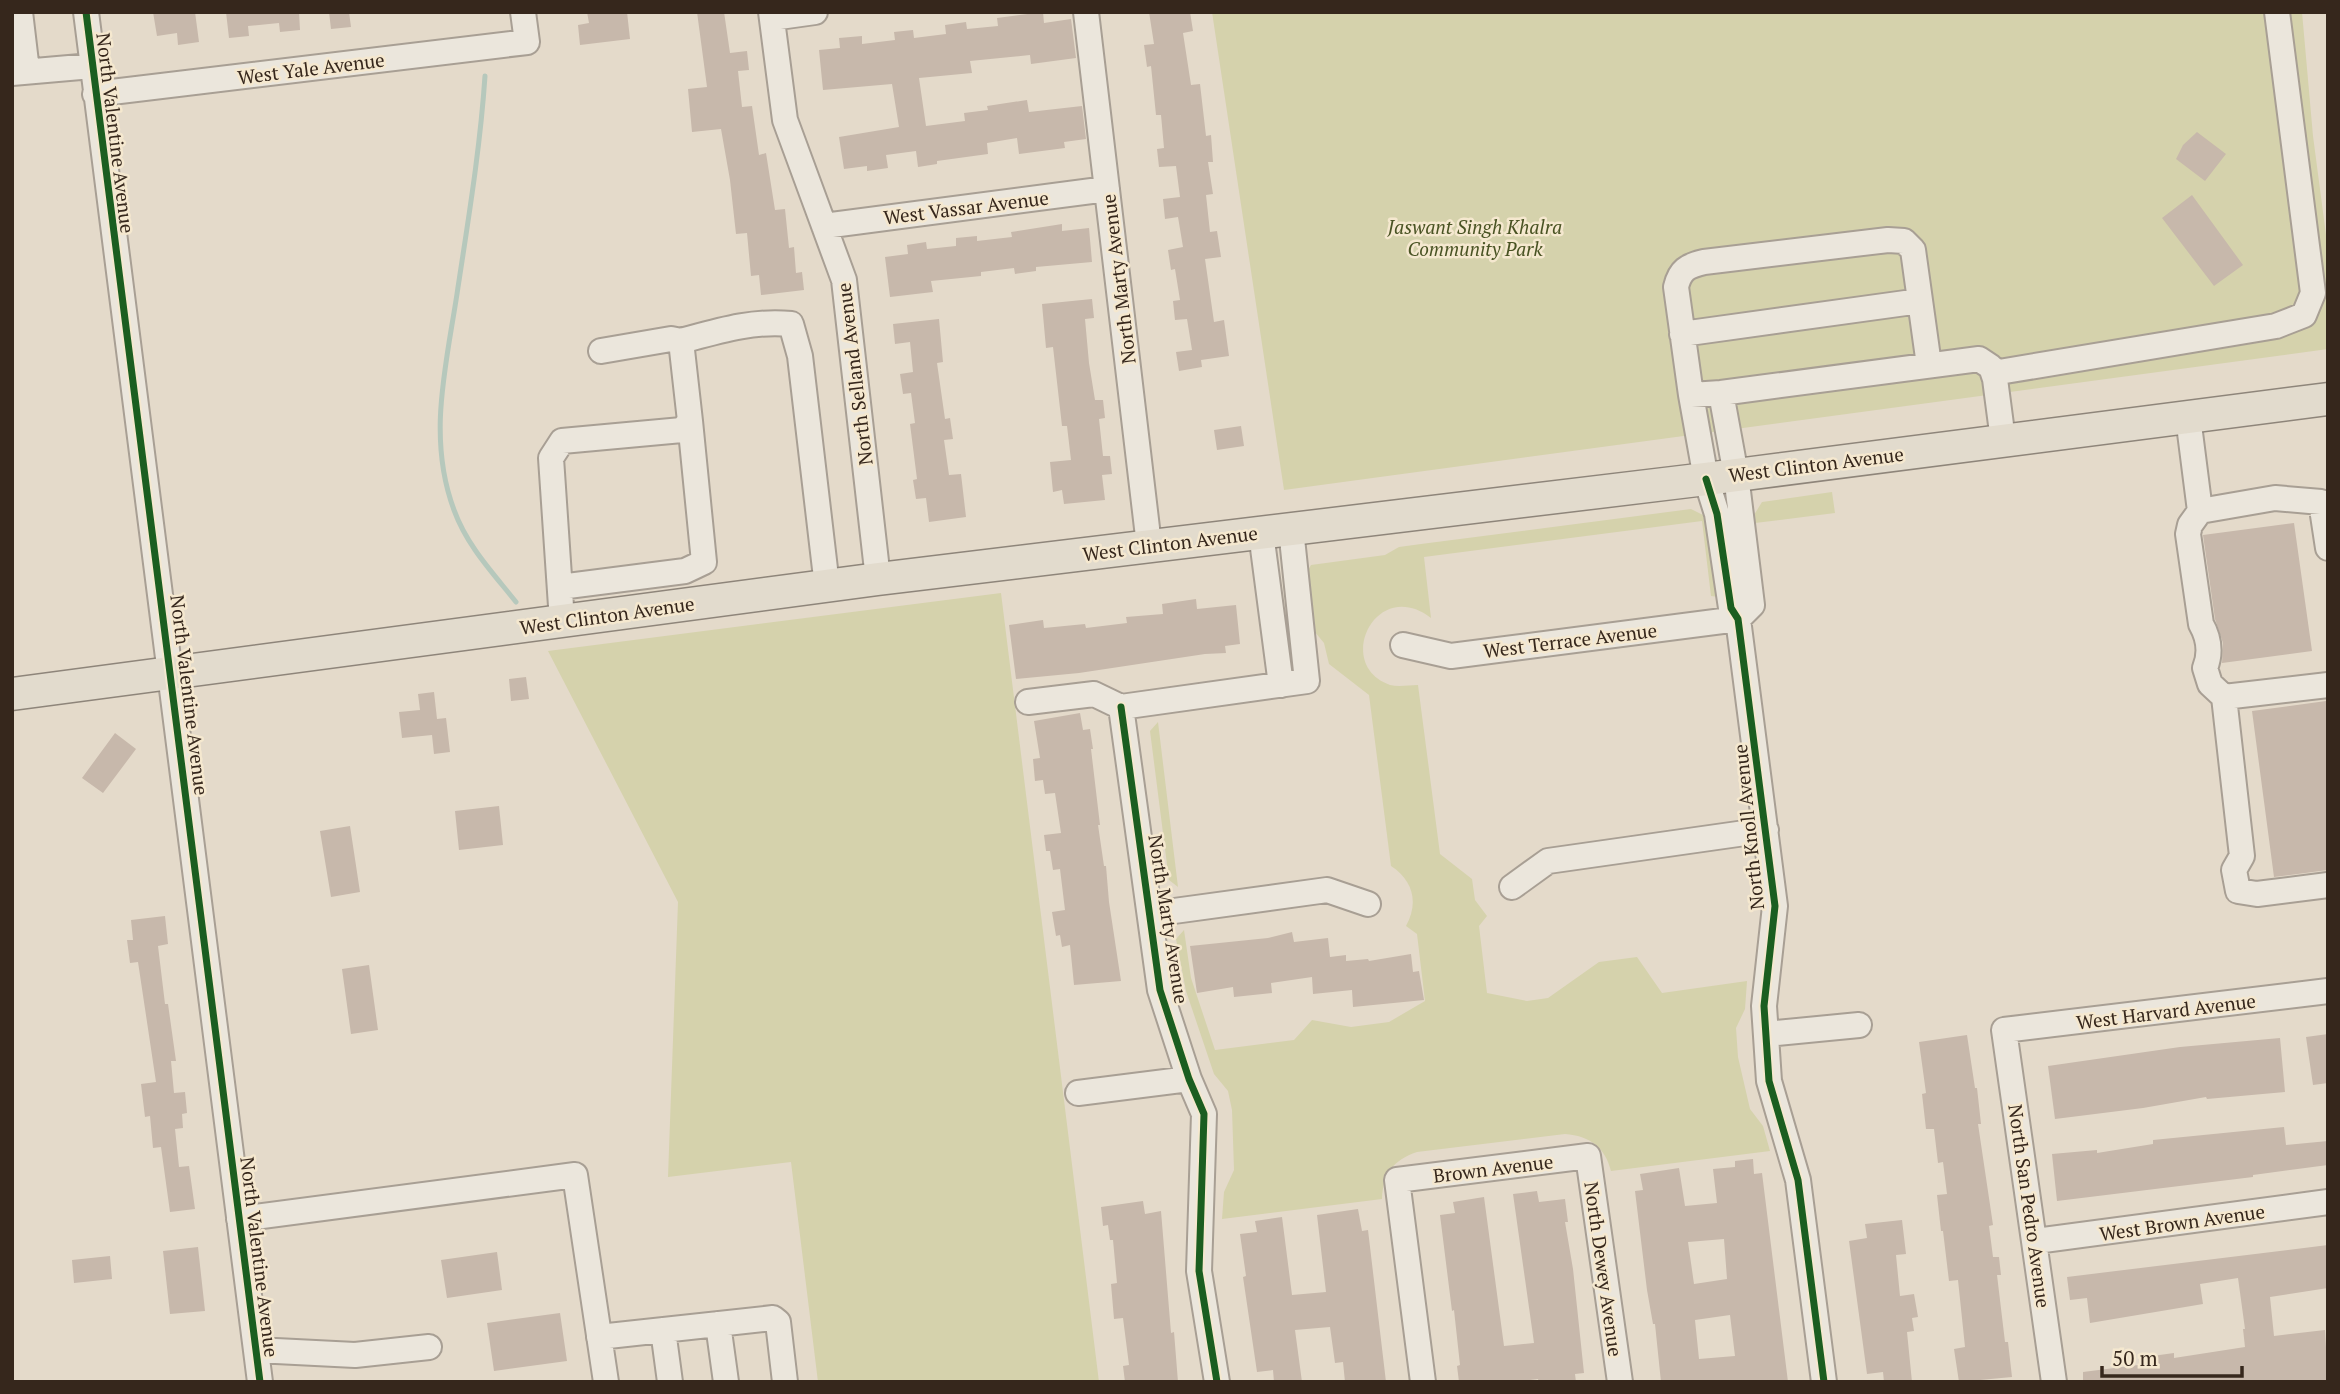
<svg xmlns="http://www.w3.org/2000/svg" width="2340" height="1394" viewBox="0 0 2340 1394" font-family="'PT Serif',serif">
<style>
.green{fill:#d5d2ac}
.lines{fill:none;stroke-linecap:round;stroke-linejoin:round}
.stream{stroke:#b6c8bc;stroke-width:5}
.building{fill:#c7b8ab;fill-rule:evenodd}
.minor-casing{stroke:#a89f94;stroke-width:28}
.major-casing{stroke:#8e857a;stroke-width:35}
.minor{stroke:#ebe6dc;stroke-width:24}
.major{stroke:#e2dbcd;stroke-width:32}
.cycleway-casing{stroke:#f5e8cf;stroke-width:11}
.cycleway{stroke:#1b5e20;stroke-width:7}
.labels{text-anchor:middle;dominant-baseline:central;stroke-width:5;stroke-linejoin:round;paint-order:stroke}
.street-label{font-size:19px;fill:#36271c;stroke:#f5e8cf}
.park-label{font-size:19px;font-style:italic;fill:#495323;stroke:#f5e8cf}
</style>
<rect width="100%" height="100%" fill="#e4daca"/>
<!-- green -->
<path class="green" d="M1212,12h1090l11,124 15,114v99l-1044,141z
M1832,492l3,21 -80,10 -1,-8 8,-13z
M1691,509l16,8 12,80 -8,-1 -9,-75 -278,36 7,61c-55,-42 -98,47 -41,67 9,2 19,0 28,0l22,169 32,25 3,21 12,16 -8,10 8,67 40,8 21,-3 51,-36 38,-5 25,36 85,-12 -2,28 -9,19 2,29 12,52 13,17 7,25 -159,20c-6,-24 -21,-35 -46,-37l-148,18c-24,8 -34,22 -35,47l-160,20 2,-27 10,-22 -2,-60 -4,-19 -14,-17 -28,-83 -10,-52 8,-9 7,48 24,72 79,-10 18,-20 39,7 38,-5 36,-21 -8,-67 -11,-8c13,-23 7,-46 -15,-60l-22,-171 -40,-31 -5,-21 -14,-17 -8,-45 9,-16 74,-10 14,-8 22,-3z
M1001,593l98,789h-281l-27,-220 -123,15 10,-275 -130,-251z
M1158,722l20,165 -9,-7 -19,-149z"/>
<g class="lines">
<!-- stream -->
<path class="stream" d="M485,76c-5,74 -17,145 -28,218 -11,72 -30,144 -3,216 13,36 39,63 62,92"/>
</g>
<!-- building -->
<path class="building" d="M153,12h42l4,30 -21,3 -1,-12 -20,3z
M226,12h73l1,18 -20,2 -1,-9 -31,3 1,10 -20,2z
M329,12h20l2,15 -20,2z
M587,12h40l3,27 -50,6 -2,-20 11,-2z
M697,12h27l6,41 17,-2 2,19 -11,1 4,36 10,-1 7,49 7,-2 9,57 10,-1 4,39 5,-1 2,26 6,-1 2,18 -43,5 -2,-20 -8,1 -4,-43 -11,1 -6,-54 -9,-51 -29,3 -4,-43 19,-2z
M1043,12l1,11 27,-4 5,39 -45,6 -1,-9 -60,6 2,12 -53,5 7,48 39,-5 -1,-8 24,-3 -1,-4 40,-6 2,12 53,-6 4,33 -22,3 1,6 -46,6 -2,-16 -30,5 1,11 -51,7v3l-19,3 -2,-16 -30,4 2,13 -21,3v-5l-23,3 -5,-32 60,-10 -7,-43 -69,6 -4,-40 21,-2 -1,-10 23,-2v8l33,-4 -1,-8 19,-2 1,8 32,-4 -1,-9 21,-3 1,7 31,-3 -1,-8z
M1149,12h41l3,19 -10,2 8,52 9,-1 6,52 5,-1 2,27h-5l5,32 -7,1 4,37 7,-1 4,26 -16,2 9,63 10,-2 5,36 -28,4 1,7 -23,4 -3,-19 16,-2 -5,-31 -12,1 -2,-19 7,-1 -5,-31 -4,1 -3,-20 15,-3 -5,-30 -13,2 -2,-20 17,-2 -4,-31 -17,1 -2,-18 7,-1 -3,-33h-5l-5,-49 -4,1 -3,-22 10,-1z
M2197,132l29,22 -21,27 -29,-22 7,-14z
M2192,195l51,70 -29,21 -52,-68z
M1062,224v7l27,-3 3,34 -56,5v4l-21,3 -1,-6 -33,4v4l-50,5 2,11 -43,5 -5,-40 23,-3 -1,-9 19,-3 1,7 29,-3v-8l21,-2v5l35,-4 -1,-5z
M1092,299l2,19 -9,1 4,44 6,37h8l2,18 -6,1 4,37h7l2,18 -10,1 3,25 -41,4 -2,-14 -9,2 -3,-30 21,-2 -4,-34h-5l-9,-79 -7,1 -4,-44z
M939,319l4,43 -6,1 8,56 5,-1 3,21 -9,1 5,35 12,-1 5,43 -37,5 -3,-24 -10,1 -3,-19 4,-1 -7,-55 5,-1 -4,-30 -8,1 -3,-20 13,-2 -3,-30 -15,2 -2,-20z
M1241,426l3,20 -27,4 -3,-20z
M2294,523l18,128 -90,12 1,-20 -8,-24 -12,-84z
M1196,599l1,10 39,-4 4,39 -15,2 1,7 -21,1 -126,19 -63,6 -7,-54 34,-5 1,8 41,-4 1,4 41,-5 -1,-6 37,-3 -1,-10z
M526,677l3,22 -18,2 -2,-22z
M434,692l3,27 9,-1 4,34 -16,2 -2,-19 -30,3 -3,-26 21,-2 -2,-16z
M2326,701l2,17v152l-54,7 -22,-166z
M1080,713l3,17 7,-1 3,20h-2l9,76h-2l6,41h2l3,36 12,79 -47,4 -4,-40 -8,2 -2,-12 -4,1 -4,-24 13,-2 -5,-41 -7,1 -3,-19h-4l-2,-16 17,-2 -6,-40 -10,1 -2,-14 -8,1 -2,-22 7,-1 -6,-37z
M115,733l21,16 -33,44 -21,-15z
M499,806l4,39 -44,5 -4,-39z
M350,826l10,66 -29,5 -11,-66z
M165,916l3,28 -10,2 7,58h3l8,57h-5l3,32 11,-1 2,21 -5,1 1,14 -8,1 4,38 10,-1 6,43 -25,3 -9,-65 -8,1 -3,-32 -5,1 -4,-33 15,-2 -18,-120 -8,1 -3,-23h6l-2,-20z
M1292,932l2,10 34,-4 2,19 16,-2v6l22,-2 1,2 42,-7 2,18 6,-1 5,29 -71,7 -1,-17 -39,4 -1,-17 -41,6 1,10 -38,4 -1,-10 -36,6 -7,-47 78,-8z
M369,965l9,65 -27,4 -9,-65z
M2328,1034v49l-15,2 -7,-48z
M1967,1035l8,53h2l4,36h-3l15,101 -4,1 4,31h6l2,18h-4l8,67h3l4,35 -53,5 -5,-33 11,-2 -7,-67 -9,1 -6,-50h-2l-4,-36 10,-1 -4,-32 -5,1 -4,-34h-8l-4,-35 4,-1 -7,-51z
M2280,1038l5,54 -78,7 -1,-2 -63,11 -88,11 -7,-53 132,-19z
M2284,1127l2,18 42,-4v24l-75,10v2l-196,24 -5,-47 45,-4v3l56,-9v-4z
M1753,1159l1,15 8,-1 26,209h-127l-6,-58h-2l-6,-34 -12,-99 8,-1 -3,-16 39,-6 6,38 32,-3 -4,-34 22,-2v-6zM1724,1239l3,40 -33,5 -6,-42zM1730,1315l5,41 -36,3 -4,-39z
M1537,1191l2,11 26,-3 3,23h-3l8,47 11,104 -9,1 1,8h-37l-1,-3 -25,3h-54l-2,-16 3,-1 -6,-55 -2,1 -12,-96 15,-2 -2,-11 31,-5 20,149 30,-3 -21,-149z
M1143,1201l2,13 16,-3 10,122 3,-1 4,50h-53l-2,-16 6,-1 -6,-47 -9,1 -3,-35 6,-1 -4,-43h-3l-2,-15 -5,1 -2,-19z
M1358,1209l4,22 6,-1 18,152h-41l-2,-20 -8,1 -5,-36 -35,3 7,52h-28l-1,-12 -16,2 -14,-95 3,-1 -6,-42 17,-2 -2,-11 27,-4 10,78 34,-3 -9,-77z
M1902,1220l4,34 -10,1 4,41 14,-2 4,23 -6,1 2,13 -7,1 5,50h-28l-1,-10 -16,2 -18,-133 18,-3 -2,-14z
M2328,1245v43l-58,9 4,39 51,-6 3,52h-245v-10l63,-8 -1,-7 29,-4v5l71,-11 -2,-18h2l-7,-51 -38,6 3,20 -113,19 -3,-25 -17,2 -3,-23z
M198,1247l7,64 -35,3 -7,-63z
M497,1252l5,38 -55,8 -6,-38z
M110,1256l2,23 -38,4 -2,-23z
M560,1313l7,48 -73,10 -7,-48z"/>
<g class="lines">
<!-- minor casing -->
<g class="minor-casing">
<path id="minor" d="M20,12l7,59
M86,12l174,1370
M771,12l14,108 59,160 34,299
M1086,12l63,533
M772,18l43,-6
M12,73l80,-7
M95,94l432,-52 -4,-30
M824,226l283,-37
M1682,334l238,-33
M681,341c37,-10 72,-21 110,-17l9,32 27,230
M1929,365l-16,-115 -9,-9 -16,-1 -184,22c-17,4 -24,8 -28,25l15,108 30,-2 258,-34 12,8 4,12 8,61
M1993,373l283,-47 28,-11 9,-22 -36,-281
M1721,393l15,82 16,130 -14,14
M1691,395l15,84 11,35 14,94 7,11 37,287 -11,100 5,75 29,99 26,202
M2188,417l12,94 75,-13 46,4 7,46
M2200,511l-10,14 -2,9 13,90c8,14 10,29 4,44l5,16 14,13
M1261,533l20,152
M560,587l125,-16 19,-9 -14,-141
M562,621l-11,-163 11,-17 120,-11 8,-9 -9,-80 -10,-2 -70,12
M1403,645l48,11 287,-37
M2328,685l-104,12 18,159 -8,14 4,21 19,3 71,-9
M1028,702l66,-8 27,13 186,-26 -16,-152
M1121,707l39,283 29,89 15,35 -5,157 18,111
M1512,887l36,-26 218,-31
M1152,914l175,-24 41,14
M1766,1034l93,-9
M1078,1093l111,-14
M239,1219l336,-44 31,207
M2036,1241l292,-39
M718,1324l8,58
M663,1330l7,52
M599,1337l174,-19 5,4 7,60
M256,1350l99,5 74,-8
M1423,1382l-26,-202 191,-24 32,226
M2054,1382l-50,-352 324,-39"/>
</g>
<!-- major casing -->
<g class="major-casing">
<path id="major" d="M12,694l866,-115 828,-100 622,-80"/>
</g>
<!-- minor -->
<use href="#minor" class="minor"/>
<!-- major -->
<use href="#major" class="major"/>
<!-- cycleway casing -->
<g class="cycleway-casing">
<path id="cycleway" d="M86,12l174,1370
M1706,479l11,35 14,94 7,11 37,287 -11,100 5,75 29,99 26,202
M1121,707l39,283 29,89 15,35 -5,157 18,111"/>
</g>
<!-- cycleway -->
<use href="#cycleway" class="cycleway"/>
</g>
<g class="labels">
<!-- street labels -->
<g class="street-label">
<text transform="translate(311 68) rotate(-7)">West Yale Avenue</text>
<text transform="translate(116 133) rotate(83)">North Valentine Avenue</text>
<text transform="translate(966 207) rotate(-7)">West Vassar Avenue</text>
<text transform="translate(1118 279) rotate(-97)">North Marty Avenue</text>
<text transform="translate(854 374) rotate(-97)">North Selland Avenue</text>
<text transform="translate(1816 464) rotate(-7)">West Clinton Avenue</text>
<text transform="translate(1170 543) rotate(-7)">West Clinton Avenue</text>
<text transform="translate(607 615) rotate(-8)">West Clinton Avenue</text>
<text transform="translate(1570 640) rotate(-7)">West Terrace Avenue</text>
<text transform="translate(190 695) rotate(83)">North Valentine Avenue</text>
<text transform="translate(1748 827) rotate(-96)">North Knoll Avenue</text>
<text transform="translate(1169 919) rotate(81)">North Marty Avenue</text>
<text transform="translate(2166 1011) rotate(-7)">West Harvard Avenue</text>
<text transform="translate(1493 1168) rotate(-7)">Brown Avenue</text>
<text transform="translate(2030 1206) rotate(82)">North San Pedro Avenue</text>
<text transform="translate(2182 1222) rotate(-8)">West Brown Avenue</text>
<text transform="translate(260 1257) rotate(83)">North Valentine Avenue</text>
<text transform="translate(1604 1269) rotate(82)">North Dewey Avenue</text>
</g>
<!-- park labels -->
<g class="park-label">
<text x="1475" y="226">Jaswant Singh Khalra<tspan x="1475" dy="22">Community Park</tspan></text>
</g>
</g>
<!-- border -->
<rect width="2340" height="1394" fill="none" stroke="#36271c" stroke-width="28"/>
<!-- scale -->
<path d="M2102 1366v10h140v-10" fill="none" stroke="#36271c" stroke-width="3.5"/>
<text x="2112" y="1366" font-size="21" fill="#36271c" stroke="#f5e8cf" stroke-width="5" paint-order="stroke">50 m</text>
</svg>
